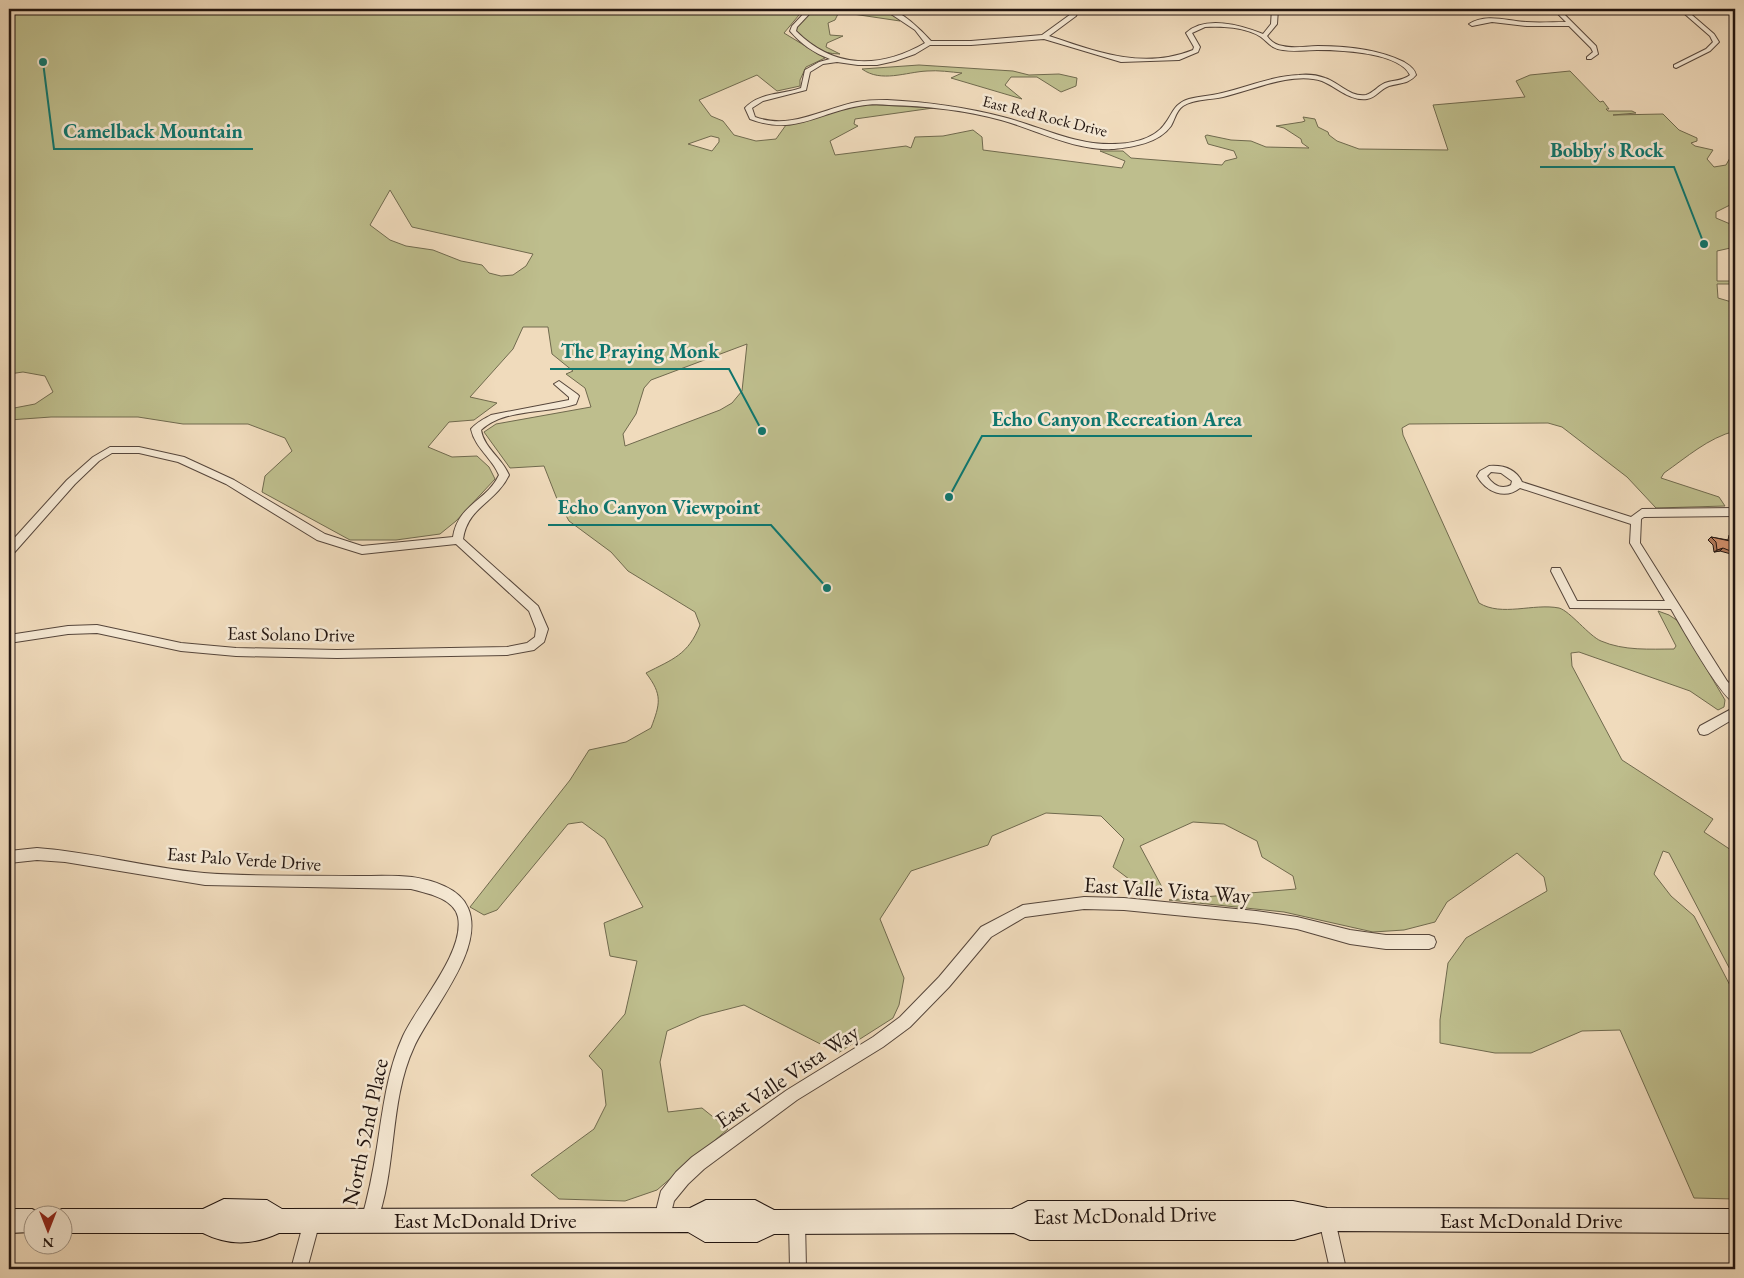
<svg xmlns="http://www.w3.org/2000/svg" width="1744" height="1278" viewBox="0 0 1744 1278" font-family="'EB Garamond',serif">
<style>
.green{fill:#bebe8d;stroke:#706a4e;fill-rule:evenodd}
.lines{fill:none;stroke-linecap:round;stroke-linejoin:round}
.street-casing{stroke:#56463b;stroke-width:2}
.secondary-casing{stroke:#221510;stroke-width:2}
.street{fill:#f5e8d3;fill-rule:evenodd}
.secondary{fill:#f5e8d3;fill-rule:evenodd}
.wall{fill:#b27a5b;stroke:#221510}
.shaded-wall{fill:#91634a;stroke:#221510}
.building{fill:#cf8e6a;stroke:#221510}
.labels{text-anchor:middle;dominant-baseline:central;stroke-width:5;stroke-linejoin:round;paint-order:stroke}
.far-street-label{font-size:16px;fill:#221510;stroke:#f5e8d3}
.street-label{font-size:19px;fill:#221510;stroke:#f5e8d3}
.near-street-label{font-size:22px;fill:#221510;stroke:#f5e8d3}
.leader{fill:none;stroke:#0f766e;stroke-width:2}
.callout-dot{fill:#0f766e;stroke:#f5e8d3;stroke-width:2}
.callout-label{font-size:20px;text-anchor:middle;font-weight:bold;fill:#0f766e;stroke:#f5e8d3;stroke-width:5;stroke-linejoin:round;paint-order:stroke}
</style>
<rect width="100%" height="100%" fill="#f0dbbc"/>
<filter id="stains"><feTurbulence type="fractalNoise" baseFrequency=".004" numOctaves="4"/><feColorMatrix values="0 0 0 0 .2 0 0 0 0 .09 0 0 0 0 .02 0 0 0 .5 -.17"/></filter>
<radialGradient id="worn" r=".72"><stop offset=".6" stop-color="#630" stop-opacity="0"/><stop offset="1" stop-color="#630" stop-opacity=".3"/></radialGradient>
<!-- green -->
<path class="green" d="M9,9h795l-20,24 41,25 -19,9 -6,13v6l-23,5 -20,-16 -58,25 12,16 12,5 11,14 22,6 20,-2 10,-14 75,-21 72,4 -78,11 -1,5 4,2 -28,15 5,14 71,-9 5,2 4,-11 28,-1 30,-6 9,7 1,13 139,18 3,-7 -25,-10h23l8,7 91,7 3,-4 12,-3 -3,-7 -26,-7 -3,-8 2,-1 24,5 20,1 15,6 43,1 -7,-5 -1,-4 -17,-11 -8,-2 26,-4 3,-1 -2,-4 12,2 3,8 10,5 1,3 8,6 22,8 89,1 -15,-45 92,-8 -9,-16 14,-6 40,-4 30,31 3,-1 6,8h-3l2,2h24l4,2 -23,2 50,-1 16,16 18,8v3l-6,2 4,3 18,4 -6,9 7,8 12,-2 9,-16v49l-5,7 -14,7v6l19,8v12l-2,2 2,7 -18,4v30h18v3h-18l1,14 17,5v128c-27,7 -48,26 -71,42l-3,5 58,19 6,9 -69,2 -29,-31 -65,-50 -14,-4 -139,1 -7,4 1,7 76,168c23,14 54,0 80,5 11,3 30,28 42,33 23,10 49,8 73,8l2,-3 -18,-35 11,4 9,6 47,79 -1,7 -6,3 -28,-19 -111,-39 -8,1 1,13 50,94 91,59 -9,13 27,18 4,7v122l-66,-126 -6,-2 -9,23 17,22 23,20 41,79v204l-41,-1 -74,-168 -38,1 -51,22h-36l-55,-10v-23l8,-57 18,-25 81,-47 -3,-14 -27,-24 -70,49 -12,20 -31,8 -31,2 -89,-20 -115,-12 127,-11 -3,-13 -31,-19 -5,-16 -33,-17 -31,-2 -53,24 22,41 -9,4h-8l-32,-24 11,-28 -23,-23 -55,-3 -54,23 -4,9 -77,26 -31,48 24,59 -5,27 -6,13 -55,35 -94,-48 -43,11 -34,15 -7,31 8,50 34,-4 26,21 -71,61 -32,11 -66,-2 -28,-24 63,-46 12,-24 -4,-35 -13,-14 36,-42 12,-53 -27,-5 -6,-33 39,-16 -38,-68 -23,-17 -14,2 -71,86 -13,5 -14,-8 100,-127 19,-30 37,-8 25,-14c9,-24 12,-33 -5,-55 27,-14 42,-18 54,-48l-5,-13 -67,-41 -17,-19 -42,-31 -12,-22 -13,-33 -34,2 -26,-36 12,-8 95,-17 -6,-19 -19,-14 7,-3 -21,-17 -4,-27h-25l-10,22 -43,48 27,6 -23,17 -25,2 -21,25 24,10 25,-1 12,11 6,12 -39,42 -16,13 -44,6h-46l-88,-48 3,-16 27,-25 -7,-13 -37,-14h-65l-45,-7h-87l-42,3v-11l26,-5 18,-12 -8,-16 -22,-4 -14,2zM711,136l8,2v4l-7,9 -24,-7zM390,190l22,37 121,27 -7,12 -13,9 -12,1 -12,-3 -7,-8 -21,-4 -28,-11 -27,-4 -16,-6 -20,-15zM747,344l-5,47 -10,12 -12,7 -95,36 -2,-12 13,-20 8,-26 7,-8z
M814,9h74l12,12 -54,-8 -8,1 -3,6 -7,3 2,12 13,1 -16,7 -1,4 14,7c-21,0 -28,-9 -44,-22l2,-8z
M919,65l94,6 16,4 30,-1 18,4 -1,8 -15,6 -24,-15h-26l-6,8 17,14 -71,-21 11,-5c-11,-1 -24,-3 -35,-2 -21,1 -46,12 -65,-2z"/>
<g class="lines">
<!-- street casing -->
<g class="street-casing">
<path id="street" d="M808,9h6l-17,18 -1,4c38,38 84,38 129,12l-10,-13 -24,-16 -4,-5c13,0 35,22 44,32h40l71,-6 29,-21 2,-5h6l-3,7 -27,20c48,16 94,34 144,14l1,-3 -8,-14c19,-18 55,-8 77,1l8,-10 1,-15h6l-1,15 -10,12c4,6 9,9 16,10 11,3 23,0 35,0 28,0 60,3 86,16 5,3 11,7 12,13 -7,9 -17,8 -27,11 -9,3 -13,12 -22,13 -18,2 -30,-12 -45,-18 -12,-4 -25,-3 -37,-1 -22,4 -41,12 -62,17 -13,3 -29,2 -40,9 -7,5 -8,13 -12,20 -12,17 -38,21 -57,23 -39,2 -77,-19 -113,-29 -37,-10 -75,-14 -112,-15 -10,-1 -20,-1 -30,1 -42,7 -64,30 -109,13l-5,-11c15,-16 37,-13 56,-20l4,-18 14,-8 11,-3c-16,-6 -29,-15 -40,-28l2,-5zM1205,27c16,-1 41,0 56,10 8,6 9,11 22,13 11,2 23,0 34,0 22,0 82,2 93,25 -8,6 -16,5 -25,8 -7,3 -12,10 -19,12 -15,3 -28,-13 -41,-17 -8,-3 -17,-4 -26,-3 -27,1 -51,12 -77,18 -11,3 -22,3 -33,6 -16,5 -16,15 -25,26 -11,15 -35,19 -52,19 -37,1 -73,-18 -109,-27 -38,-10 -77,-15 -116,-17 -10,0 -20,0 -30,2 -35,7 -66,28 -102,15l-3,-9 11,-7 43,-11 4,-18 13,-8 14,-2 21,3h19l18,-4 20,-7 15,-9h41l73,-6 77,23 58,-2 19,-8 2,-5 -8,-14z
M1553,9h6l37,37 2,8 -7,5h-4v-2l6,-5 -2,-4 -22,-22h-42l-35,-4 -20,4 -3,-2c17,-11 39,-3 57,-2 13,1 27,0 40,0z
M1679,9h6l29,25 5,8 -9,9 -34,17 -2,-1v-2l32,-16 7,-7 -3,-6z
M559,381l18,13 2,2 -3,8c-30,10 -71,4 -95,26 3,18 21,28 28,45 -13,28 -41,31 -46,64l75,67 10,23 -4,13 -10,8 -27,5 -170,3 -101,-2 -55,-5 -84,-18 -29,1 -59,9v-8l59,-9 29,-1 84,18 55,5 101,2 170,-3 20,-4 8,-6 1,-8 -7,-18 -73,-67 -94,10 -45,-14 -91,-56 -48,-22 -39,-9h-27l-13,8 -24,23 -62,70 -4,1v-11l58,-64 26,-23 17,-10h29l45,10 50,23 91,54 37,12 91,-9c5,-33 34,-36 46,-62 -7,-17 -24,-27 -28,-46 6,-7 13,-10 20,-14l78,-15v-3l-15,-13z
M1489,466c14,-1 27,3 33,16l109,35 11,-8 93,-1v8l-91,1 -3,2 -1,24 87,138 8,9v13c-14,-5 -54,-77 -64,-94l-101,-1 -19,-37 1,-3h8l17,33h88l-35,-58 1,-19 -111,-36c-15,12 -34,4 -43,-12l3,-5zM1491,472l10,1 11,8 -1,4c-10,5 -18,0 -24,-9z
M1735,707v11l-27,16 -4,1 -4,-1 -2,-4 2,-4z
M37,848c56,4 111,20 167,25 51,4 102,2 153,3 18,0 38,-1 55,1 20,3 48,11 56,31 18,41 -38,103 -54,139 -26,56 -16,123 -39,180l-6,2 -6,-2 -2,-6c7,-24 12,-49 16,-74 6,-38 10,-76 26,-111 15,-32 62,-84 55,-119 -4,-19 -32,-24 -47,-28l-206,-4 -140,-23 -28,-2 -28,3v-12z
M1084,897l40,1 132,13 41,6 53,13 36,5h43l5,2 2,5 -2,5 -5,2h-43l-36,-5 -53,-15 -41,-6 -132,-13 -40,-1 -59,8 -34,20 -42,50 -39,40 -27,20 -86,53 -93,69 -16,15 -14,17 -6,24 -6,2 -6,-2 -2,-6 7,-28 15,-19 16,-15 95,-67 86,-53 27,-20 39,-40 42,-50 42,-22z
M1327,1212l6,2 2,6 11,49h-16l-11,-49 2,-6z
M312,1213l6,2 2,6 -13,48h-16l13,-48 2,-6z
M797,1213l6,2 2,6 1,48h-16l-1,-48 2,-6z"/>
</g>
<!-- secondary casing -->
<g class="secondary-casing">
<path id="secondary" d="M224,1199l43,1 15,9 408,-1 16,-8h49l19,10 238,-1 16,-8h265l34,7 408,1v24l-410,-2 -31,9h-264l-16,-7 -240,1 -17,8h-52l-17,-10 -409,1c-26,12 -50,13 -76,0h-141v-17h-9l1,-3 8,-4h141z
M9,1209h23l8,4 1,3h-9v16l-23,1z"/>
</g>
<!-- street -->
<use href="#street" class="street"/>
<!-- secondary -->
<use href="#secondary" class="secondary"/>
</g>
<!-- wall -->
<path class="wall" d="M1732,532l3,1v16h-2v3l-2,2 -11,-3 -6,1 -1,-7 -5,-5 3,-3 17,3 1,-5z"/>
<!-- shaded-wall -->
<path class="shaded-wall" d="M1723,548l-3,3 -6,1 3,-2z"/>
<!-- building -->
<path class="building" d="M1732,532l3,1v13l-2,-1v7l-10,-4 -6,2 -1,-8 -5,-5 19,4z"/>
<g class="labels">
<!-- far-street labels -->
<g class="far-street-label">
<text transform="translate(1045 116) rotate(14)">East Red Rock Drive</text>
</g>
<!-- street labels -->
<g class="street-label">
<text transform="translate(291 634) rotate(1)">East Solano Drive</text>
<text transform="translate(244 859) rotate(4)">East Palo Verde Drive</text>
</g>
<!-- near-street labels -->
<g class="near-street-label">
<text transform="translate(1167 890) rotate(4)">East Valle Vista Way</text>
<text transform="translate(787 1076) rotate(-34)">East Valle Vista Way</text>
<text transform="translate(365 1132) rotate(-78)">North 52nd Place</text>
<text transform="translate(1125 1215) rotate(-1)">East McDonald Drive</text>
<text x="485" y="1220">East McDonald Drive</text>
<text x="1531" y="1220">East McDonald Drive</text>
</g>
</g>
<!-- callouts -->
<path class="leader" d="M43 62L54 149H253M1704 244L1674 167H1540M762 431L729 369H550M949 497L982 436H1252M827 588L771 525H548"/>
<g class="callout-dot">
<circle cx="43" cy="62" r="5"/>
<circle cx="1704" cy="244" r="5"/>
<circle cx="762" cy="431" r="5"/>
<circle cx="949" cy="497" r="5"/>
<circle cx="827" cy="588" r="5"/>
</g>
<g class="callout-label">
<text x="153" y="138">Camelback Mountain</text>
<text x="1607" y="157">Bobby's Rock</text>
<text x="640" y="358">The Praying Monk</text>
<text x="1117" y="426">Echo Canyon Recreation Area</text>
<text x="659" y="514">Echo Canyon Viewpoint</text>
</g>
<!-- margin -->
<rect width="1744" height="1278" fill="none" stroke="#f0dbbc" stroke-width="30"/>
<rect x="10" y="10" width="1724" height="1258" fill="none" stroke="#221510" stroke-width="2.5"/>
<rect x="15" y="15" width="1714" height="1248" fill="none" stroke="#221510"/>
<!-- north arrow -->
<g transform="translate(48 1230) rotate(180)"><circle r="24" fill="#f5e8d3" stroke="#a19485"/>
<path d="M0-4L9 19L0 12L-9 19Z" fill="#8f2418"/>
<text y="-8" font-size="14" font-weight="bold" text-anchor="middle" fill="#221510">N</text>
</g>
<rect width="100%" height="100%" filter="url(#stains)"/>
<rect width="100%" height="100%" fill="url(#worn)"/>
</svg>
